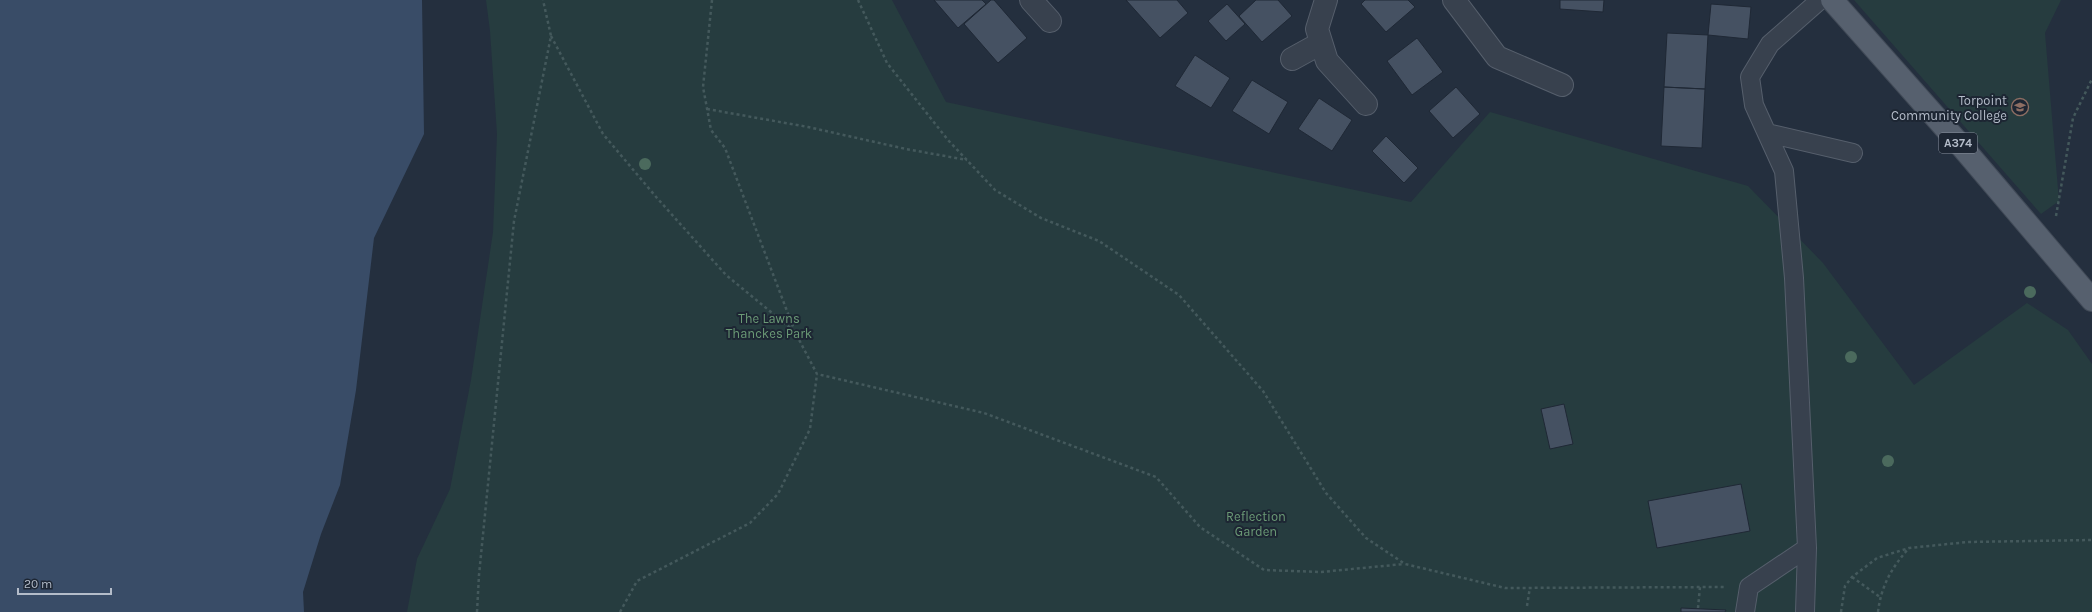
<svg xmlns="http://www.w3.org/2000/svg" width="2092" height="612" viewBox="0 0 2092 612" font-family="Karla,sans-serif">
<style>
.green{fill:#263c3f}
.water{fill:#394c67}
.building{fill:#455162;stroke:#1f2835}
.lines{fill:none;stroke-linecap:round;stroke-linejoin:round}
.lane-casing{stroke:#565f6c;stroke-width:20}
.street-casing{stroke:#565f6c;stroke-width:24}
.primary-casing{stroke:#414a57;stroke-width:24}
.path{stroke:#44595c;stroke-width:2.5;stroke-dasharray:3 3;stroke-linecap:butt}
.lane{stroke:#38414e;stroke-width:18}
.street{stroke:#38414e;stroke-width:22}
.primary{stroke:#56606e;stroke-width:22}
.tree{fill:#4b6a5d}
.labels{text-anchor:middle;dominant-baseline:central;stroke-width:4;stroke-linejoin:round;paint-order:stroke}
.shield{fill:#1d2633;stroke:#878f9c;stroke-width:1}
.shield-label{font-size:12px;font-weight:bold;fill:#b4bcc9}
.poi-label{font-size:13px;fill:#b4bcc9;stroke:#1d2633;text-anchor:end}
.park-label{font-size:13px;fill:#6b9a76;stroke:#1d2633}
</style>
<rect width="100%" height="100%" fill="#242f3e"/>
<!-- green -->
<path class="green" d="M486,0h406l54,102 465,100 79,-90 258,74 75,77 91,122 113,-82 41,27 24,34v248h-1685l10,-53 33,-70 21,-109 22,-148 4,-98 -7,-103z
M1854,0h207l-16,33 14,168 -18,13z"/>
<!-- water -->
<path class="water" d="M0,0h422l2,134 -50,104 -18,152 -16,95 -19,49 -18,58 1,20h-304z"/>
<!-- building -->
<path class="building" d="M934,0h48l4,4 -28,24z
M991,0h3l33,38 -29,25 -34,-39z
M1126,0h51l11,13 -28,25z
M1256,0h22l14,16 -30,26 -23,-26z
M1365,0h43l7,7 -29,25 -25,-28z
M1560,0h44l-1,12 -43,-3z
M1227,4l18,20 -19,17 -18,-20z
M1711,4l40,3 -3,32 -40,-4z
M1667,33l41,2 -3,54 -41,-2z
M1417,38l26,34 -31,23 -25,-34z
M1195,55l35,23 -19,30 -36,-22z
M1252,80l36,22 -19,32 -37,-23z
M1456,87l24,27 -27,24 -24,-27z
M1664,87l41,2 -3,59 -41,-2z
M1319,98l33,22 -20,31 -34,-22z
M1386,136l32,32 -14,15 -32,-32z
M1564,404l9,40 -23,5 -9,-40z
M1741,484l9,47 -93,17 -9,-47z
M1681,608l45,2 -1,2h-44z"/>
<g class="lines">
<!-- lane casing -->
<g class="lane-casing">
<path id="lane" d="M1767,133l86,20
M1745,612l4,-25 58,-39
M1805,612l2,-64 -13,-270 -10,-107 -30,-66 -4,-28 20,-33 50,-44"/>
</g>
<!-- street casing -->
<g class="street-casing">
<path id="street" d="M1031,0l19,21
M1326,0l-9,29 10,32 39,43
M1454,0l43,57 65,28
M1292,59l29,-16"/>
</g>
<!-- primary casing -->
<g class="primary-casing">
<path id="primary" d="M1832,0l131,148 129,152"/>
</g>
<!-- path -->
<path class="path" d="M712,0l-9,87 8,43 14,18 70,184 22,42 167,39 172,64 44,50 64,43 57,2 83,-8
M858,0l29,63 61,77 47,50 46,28 58,23 80,54 84,96 63,102 40,45 39,26 100,24 219,-1
M551,36l52,98 54,64 69,77 68,56
M707,109l101,18 98,22 61,11
M2056,216l17,-98 19,-39
M1852,577l28,20
M1527,606l3,-19
M1698,608l2,-21
M477,612l2,-37 35,-354 37,-185 -8,-36
M620,612l17,-31 113,-58 28,-29 32,-65 7,-55
M1841,612l4,-26 7,-9 25,-19 32,-10 59,-6 124,-2
M1878,612c3,-26 14,-45 31,-64"/>
<!-- lane -->
<use href="#lane" class="lane"/>
<!-- street -->
<use href="#street" class="street"/>
<!-- primary -->
<use href="#primary" class="primary"/>
</g>
<!-- trees -->
<g class="tree">
<circle cx="645" cy="164" r="6"/>
<circle cx="2030" cy="292" r="6"/>
<circle cx="1851" cy="357" r="6"/>
<circle cx="1888" cy="461" r="6"/>
</g>
<!-- icons -->
<defs>
<g id="school-ring" transform="scale(0.9)"><circle r="9.5" fill="#1d2633" stroke="#8d6e63" stroke-width="1.5"/><path d="M0-5L7-2L0 1L-7-2ZM-4 1L0 2.5L4 1V4Q0 6-4 4Z" fill="#8d6e63"/></g>
</defs>
<g fill-rule="evenodd">
<use href="#school-ring" x="2020" y="107"/>
</g>
<g class="labels">
<!-- shield labels -->
<rect class="shield" x="1939" y="133" width="38" height="20" rx="3"/>
<g class="shield-label">
<text x="1958" y="143">A374</text>
</g>
<!-- poi labels -->
<g class="poi-label">
<text x="2007" y="100">Torpoint<tspan x="2007" dy="15">Community College</tspan></text>
</g>
<!-- park labels -->
<g class="park-label">
<text x="769" y="318">The Lawns<tspan x="769" dy="15">Thanckes Park</tspan></text>
<text x="1256" y="516">Reflection<tspan x="1256" dy="15">Garden</tspan></text>
</g>
</g>
<!-- scale -->
<path d="M18 588v6h93v-6" fill="none" stroke="#b4bcc9" stroke-width="2"/>
<text x="24" y="588" font-size="12" fill="#b4bcc9" stroke="#1d2633" stroke-width="3" paint-order="stroke">20 m</text>
</svg>
